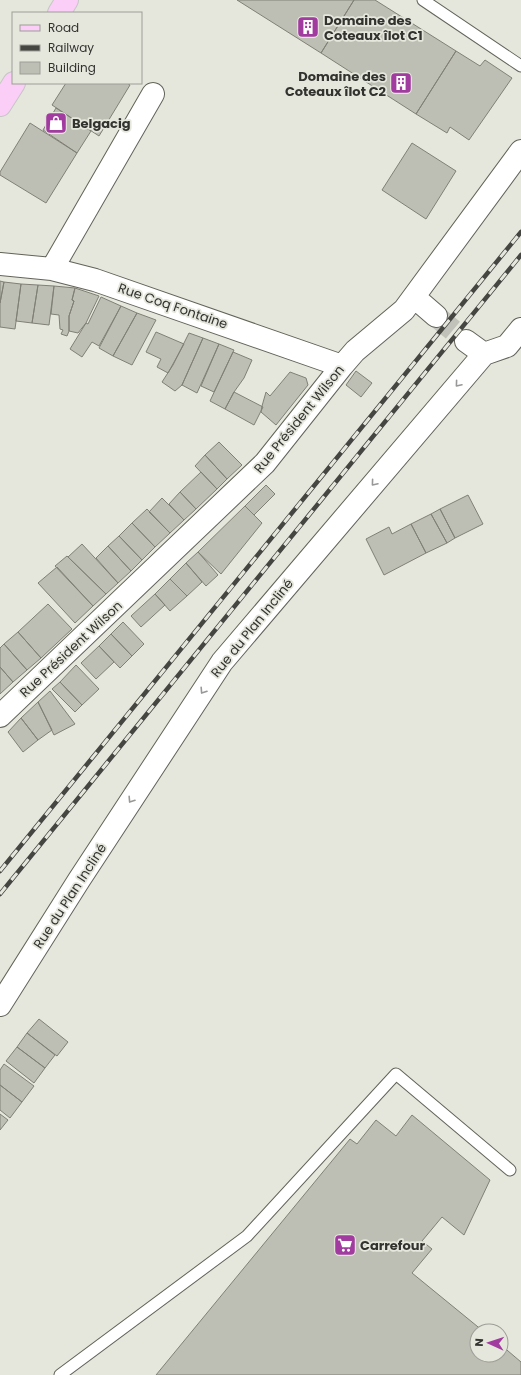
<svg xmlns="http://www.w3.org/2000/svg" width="521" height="1375" viewBox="0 0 521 1375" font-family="Poppins,sans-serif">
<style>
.building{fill:#bdbeb4;stroke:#808077}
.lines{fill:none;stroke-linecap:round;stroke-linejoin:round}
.minor-tunnel{stroke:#c1c2b9;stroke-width:22;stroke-dasharray:22 11;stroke-linecap:butt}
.service-casing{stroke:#63635a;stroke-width:13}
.minor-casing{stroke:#63635a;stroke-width:24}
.primary-casing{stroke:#c6c6c5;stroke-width:24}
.service{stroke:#fff;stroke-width:11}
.minor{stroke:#fff;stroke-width:22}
.primary{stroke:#facef7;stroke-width:22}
.rail-casing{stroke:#454541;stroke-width:4.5}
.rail{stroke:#e5e6dc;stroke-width:3;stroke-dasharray:9;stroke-linecap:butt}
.oneway{stroke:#989897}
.labels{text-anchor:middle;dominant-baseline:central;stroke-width:3.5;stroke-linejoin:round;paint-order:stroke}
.poi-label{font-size:13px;font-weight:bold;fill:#32322f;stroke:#e5e6dc;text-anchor:start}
.street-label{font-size:13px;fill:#32322f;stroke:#e5e6dc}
</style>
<rect width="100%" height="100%" fill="#e5e6dc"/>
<!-- building -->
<path class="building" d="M237,0h117l-33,53z
M354,0h21l81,51 -40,63 -95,-61z
M456,51l24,15 5,-6 27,18 -43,62 -19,-13 -3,6 -31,-19z
M66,83h61l3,2 -31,51 -47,-31z
M56,108l35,23 -14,22 -34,-23z
M30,123l47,30 -31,50 -46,-28v-3z
M412,143l44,28 -30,48 -44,-29z
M0,281l4,1 -4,21z
M4,282l17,2 -6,45 -15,-2v-24z
M21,284l17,1 -6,38 -16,-2z
M38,285l16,1 -5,39 -17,-2z
M54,286l21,2 -3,12 2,1 -5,15v15l-2,5 -6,-2 2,-4 -3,-1 -1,-14 -8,-1z
M75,288l24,8 -13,27 -8,10 -9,-2v-15l5,-15 -2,-1z
M101,297l20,9 -22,40 -7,-4 -10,15 -12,-8 16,-26 2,1z
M121,306l16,7 -24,43 -14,-8z
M137,313l19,7 -24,45 -19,-9z
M156,332l28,12 -16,29 -11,-6 4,-8 -15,-7z
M189,333l14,5 -21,47 -7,6 -13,-9 11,-17z
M203,338l16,6 -22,49 -15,-8z
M219,344l15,6 -20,42 -13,-6z
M233,352l19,8 -8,18 -10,14 -9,17 -15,-8z
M356,371l16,12 -11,14 -15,-12z
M290,372l16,6 2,7 -32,40 -15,-13 1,-6 4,-14 4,4z
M234,392l29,15 -9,18 -29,-16z
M219,442l23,23 -15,14 -22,-24z
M205,455l22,24 -10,10 -22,-23z
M201,472l16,17 -21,20 -16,-17z
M266,485l9,9 -21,21 -9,-9z
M180,492l16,17 -12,11 -15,-16z
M468,495l15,29 -28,14 -15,-29z
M162,498l22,22 -14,13 -21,-21z
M245,506l17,17 -41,51 -23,-22z
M147,509l23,24 -15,14 -23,-24z
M440,509l15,29 -8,5 -16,-29z
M431,514l16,29 -21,10 -15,-29z
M132,523l23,24 -13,13 -23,-24z
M411,524l15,29 -42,22 -18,-36 23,-12 3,7z
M119,536l23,24 -11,11 -23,-25z
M82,544l36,39 -12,11 -38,-37z
M108,546l23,25 -13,12 -22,-25z
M198,552l20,23 -12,11 -20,-23z
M67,556l39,38 -13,12 -38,-40z
M186,563l16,19 -15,14 -17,-17z
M57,567l36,39 -18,17 -37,-40z
M170,579l17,17 -17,15 -15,-17z
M155,594l10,11 -24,22 -10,-11z
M48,604l24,25 -31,29 -23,-26z
M123,622l21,22 -12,12 -21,-22z
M18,632l23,26 -14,12 -23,-26z
M111,634l21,22 -12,12 -21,-22z
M4,644l23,26 -14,12 -13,-15v-19z
M99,646l15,16 -18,17 -15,-16z
M76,665l23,24 -17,16 -22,-23z
M0,667l13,15 -13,12z
M60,682l22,23 -7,7 -23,-23z
M50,691l25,33 -21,11 -16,-33z
M38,702l14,28 -14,10 -17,-22z
M21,718l17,22 -15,12 -15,-20z
M39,1019l29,23 -11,14 -30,-23z
M27,1033l28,22 -10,13 -28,-21z
M17,1047l28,21 -11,15 -28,-22z
M4,1064l30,22 -12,16 -22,-17v-15z
M0,1085l22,17 -12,16 -10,-8z
M0,1114l8,6 -8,10z
M412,1115l78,65 -26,55 -22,-18 -20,24 10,8 -20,24 71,58h-6v24h24v-10l20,17v13h-365l194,-236 7,5 19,-24 20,16z"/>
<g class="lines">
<!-- minor-tunnel -->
<path class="minor-tunnel" d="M436,316l30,25"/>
<!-- service casing -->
<g class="service-casing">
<path id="service" d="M423,0l98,66
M60,1375l187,-139 149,-162 114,96"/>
</g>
<!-- minor casing -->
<g class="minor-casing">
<path id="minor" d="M0,264l52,5 43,11 247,86
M52,269l101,-175
M414,297l22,19
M466,341l18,13
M0,716l265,-253 77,-97 13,-15 49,-41 117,-159
M0,1005l79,-125 143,-218 262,-308 23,-8 14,-17"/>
</g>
<!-- primary casing -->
<g class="primary-casing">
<path id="primary" d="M59,13l8,-13
M0,105l14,-22"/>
</g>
<!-- service -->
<use href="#service" class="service"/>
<!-- minor -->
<use href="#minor" class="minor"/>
<!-- primary -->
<use href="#primary" class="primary"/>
<!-- rail casing -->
<g class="rail-casing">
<path id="rail" d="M0,871l521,-639
M0,894l521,-639"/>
</g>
<!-- rail -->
<use href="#rail" class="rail"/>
</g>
<!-- one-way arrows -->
<defs><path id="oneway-chevron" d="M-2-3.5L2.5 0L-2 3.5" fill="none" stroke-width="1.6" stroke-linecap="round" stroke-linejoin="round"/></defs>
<g class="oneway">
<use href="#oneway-chevron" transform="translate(458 384) rotate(130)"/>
<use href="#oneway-chevron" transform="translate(374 483) rotate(130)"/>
<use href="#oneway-chevron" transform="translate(203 691) rotate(123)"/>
<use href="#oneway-chevron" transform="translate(131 800) rotate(123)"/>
</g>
<!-- icons -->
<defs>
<g id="building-square" transform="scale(1.15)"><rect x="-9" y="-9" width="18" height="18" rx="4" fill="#a13b9f" stroke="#e5e6dc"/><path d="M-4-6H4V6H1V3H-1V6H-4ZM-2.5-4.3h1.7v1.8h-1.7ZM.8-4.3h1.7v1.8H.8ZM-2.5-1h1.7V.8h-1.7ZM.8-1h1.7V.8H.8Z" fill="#fff"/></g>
<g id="shop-square" transform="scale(1.15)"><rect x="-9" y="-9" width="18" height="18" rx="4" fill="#a13b9f" stroke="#e5e6dc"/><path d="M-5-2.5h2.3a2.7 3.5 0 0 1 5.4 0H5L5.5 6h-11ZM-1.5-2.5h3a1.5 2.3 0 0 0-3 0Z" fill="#fff"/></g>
<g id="supermarket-square" transform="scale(1.15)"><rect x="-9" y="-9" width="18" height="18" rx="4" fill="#a13b9f" stroke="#e5e6dc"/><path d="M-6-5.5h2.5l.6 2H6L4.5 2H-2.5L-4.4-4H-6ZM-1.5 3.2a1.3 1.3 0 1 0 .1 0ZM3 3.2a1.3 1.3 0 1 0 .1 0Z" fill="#fff"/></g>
</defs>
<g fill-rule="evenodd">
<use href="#building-square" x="308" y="27"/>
<use href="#building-square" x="401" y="83"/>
<use href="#shop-square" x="56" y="123"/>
<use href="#supermarket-square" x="345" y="1245"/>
</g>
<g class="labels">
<!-- poi labels -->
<g class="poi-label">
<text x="324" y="20">Domaine des<tspan x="324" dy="15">Coteaux îlot C1</tspan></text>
<text x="386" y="76" text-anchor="end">Domaine des<tspan x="386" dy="15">Coteaux îlot C2</tspan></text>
<text x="72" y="123">Belgacig</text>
<text x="360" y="1245">Carrefour</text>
</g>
<!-- street labels -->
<g class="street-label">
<text transform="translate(173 306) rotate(19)">Rue Coq Fontaine</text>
<text transform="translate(299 419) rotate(-51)">Rue Président Wilson</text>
<text transform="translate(252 628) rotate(-51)">Rue du Plan Incliné</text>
<text transform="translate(71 649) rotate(-43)">Rue Président Wilson</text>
<text transform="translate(70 896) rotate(-57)">Rue du Plan Incliné</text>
</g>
</g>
<!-- legend -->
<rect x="12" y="12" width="130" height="72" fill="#e5e6dc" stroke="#9d9e97"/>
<rect x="20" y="25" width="20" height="6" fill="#facef7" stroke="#9d9e97"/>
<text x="48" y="32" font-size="12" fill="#32322f">Road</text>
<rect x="20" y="45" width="20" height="6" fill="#454541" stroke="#9d9e97"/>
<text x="48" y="52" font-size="12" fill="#32322f">Railway</text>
<rect x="20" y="62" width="20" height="12" fill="#bdbeb4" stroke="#9d9e97"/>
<text x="48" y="72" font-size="12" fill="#32322f">Building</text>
<!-- north arrow -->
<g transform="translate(489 1343) rotate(273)"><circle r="19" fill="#e5e6dc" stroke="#9d9e97"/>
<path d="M0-3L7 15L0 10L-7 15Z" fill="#a13b9f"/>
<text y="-6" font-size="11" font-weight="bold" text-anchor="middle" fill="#32322f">N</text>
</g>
</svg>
